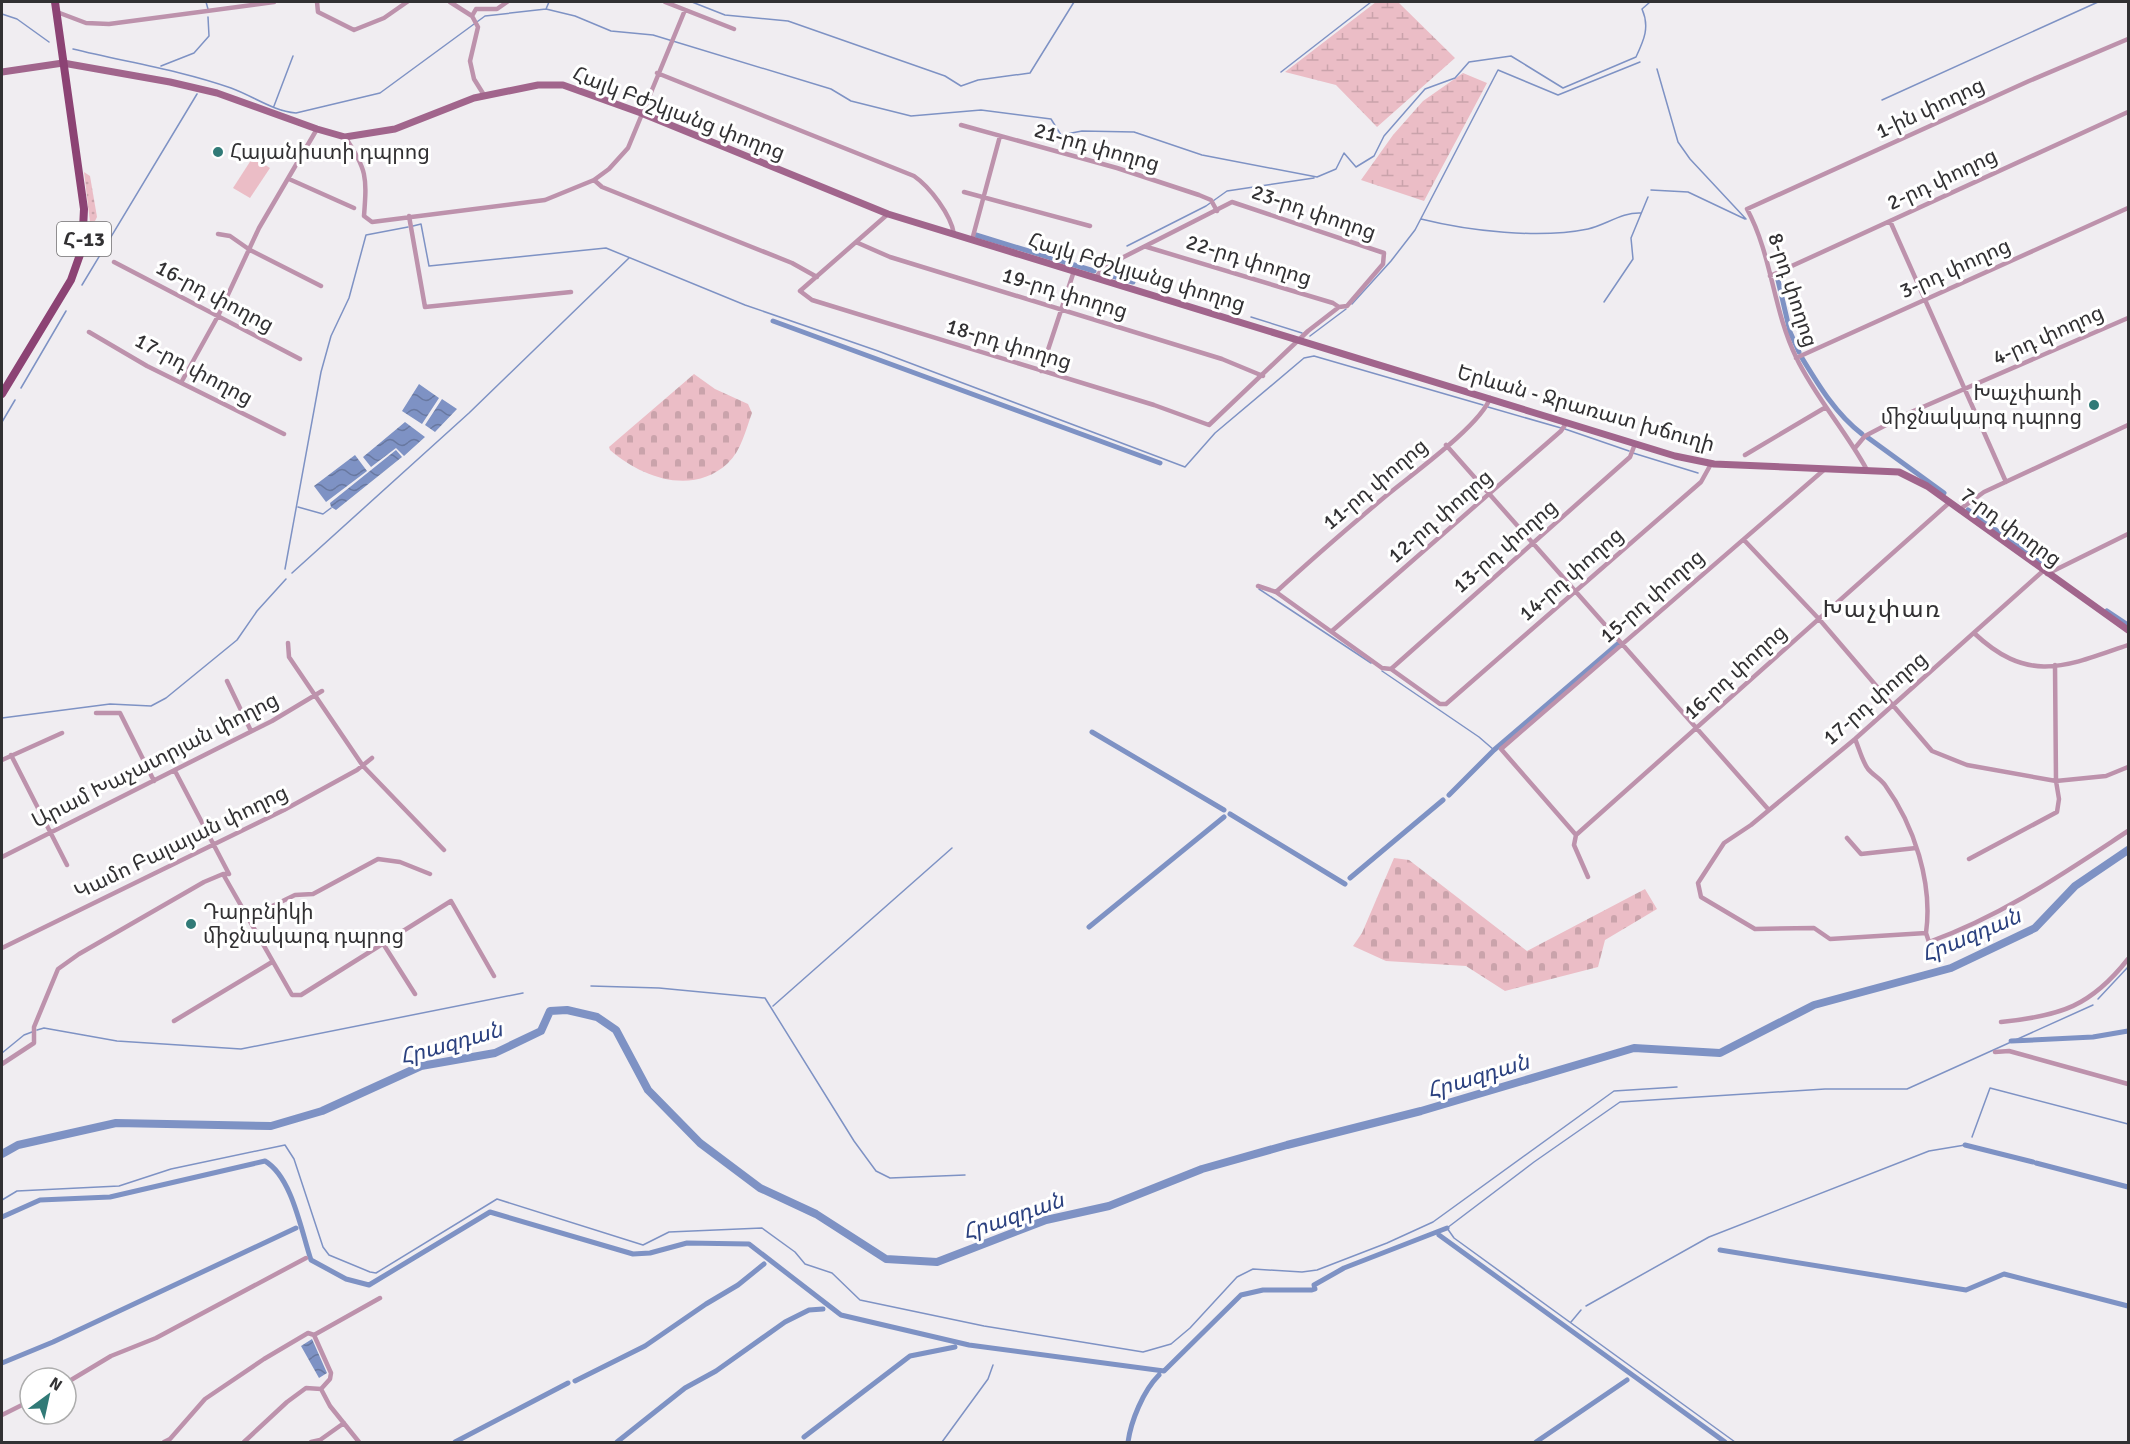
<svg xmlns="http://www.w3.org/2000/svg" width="2130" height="1444" viewBox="0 0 2130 1444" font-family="Signika,'Noto Sans Armenian',sans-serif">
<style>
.grass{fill:url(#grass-dots)}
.wetland{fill:url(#wetland-marsh)}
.cemetery{fill:url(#cemetery-stones)}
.garden{fill:#ebbdc6}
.water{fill:url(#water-waves)}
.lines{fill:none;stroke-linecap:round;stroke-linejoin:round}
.stream{stroke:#7e92c4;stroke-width:1.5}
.canal{stroke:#7e92c4;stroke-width:5}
.river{stroke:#7e92c4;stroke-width:8}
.street{stroke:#bd92ac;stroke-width:4.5}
.secondary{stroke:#a1658c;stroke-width:7}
.primary{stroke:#8c4374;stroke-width:8}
.poi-dot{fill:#317a77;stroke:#fff;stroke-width:2}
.labels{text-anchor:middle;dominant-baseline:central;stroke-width:6;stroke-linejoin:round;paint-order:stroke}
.shield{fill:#fff;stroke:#706f70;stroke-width:1.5}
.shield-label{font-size:20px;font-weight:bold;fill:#323133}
.street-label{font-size:21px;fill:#323133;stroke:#fff}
.poi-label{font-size:21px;fill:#323133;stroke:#fff;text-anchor:start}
.water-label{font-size:22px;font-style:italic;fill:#2b417f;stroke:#fff}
.quarter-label{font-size:24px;letter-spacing:1.5px;fill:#323133;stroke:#fff}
</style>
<defs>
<pattern id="grass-dots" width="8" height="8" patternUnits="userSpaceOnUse" patternTransform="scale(1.5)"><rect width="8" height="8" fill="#ebbdc6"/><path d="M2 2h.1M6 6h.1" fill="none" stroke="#caa3ab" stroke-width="1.8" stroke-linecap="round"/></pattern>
<pattern id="wetland-marsh" width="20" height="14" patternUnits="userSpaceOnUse" patternTransform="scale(1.5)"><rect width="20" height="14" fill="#ebbdc6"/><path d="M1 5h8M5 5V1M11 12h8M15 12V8" fill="none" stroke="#caa3ab"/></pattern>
<pattern id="cemetery-stones" width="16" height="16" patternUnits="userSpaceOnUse" patternTransform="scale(1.5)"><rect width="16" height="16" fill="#ebbdc6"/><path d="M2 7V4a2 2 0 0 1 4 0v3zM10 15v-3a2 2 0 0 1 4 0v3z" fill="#caa3ab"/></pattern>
<pattern id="water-waves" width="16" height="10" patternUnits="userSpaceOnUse" patternTransform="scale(1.5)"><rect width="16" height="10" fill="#7e92c4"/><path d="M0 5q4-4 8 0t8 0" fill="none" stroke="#6878a0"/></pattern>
</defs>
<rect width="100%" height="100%" fill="#f0edf1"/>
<!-- grass -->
<path class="grass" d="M84,172l6,4 7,41 -2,4 -5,1z"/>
<!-- wetland -->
<path class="wetland" d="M1376,2h22l57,56 -78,69 -41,-42 -51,-13z
M1463,73l24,10 -63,118 -63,-21 32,-45 30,-34z"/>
<!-- cemetery -->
<path class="cemetery" d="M694,374l21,15 33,15 4,9c-6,16 -11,38 -24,50 -35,33 -86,15 -118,-13l-1,-3z
M1394,858l15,2 118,91 118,-62 12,20 -52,31 -7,27 -93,24 -39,-25 -80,-5 -33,-15 9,-13z"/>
<!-- garden -->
<path class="garden" d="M253,157l17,11 -20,30 -17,-10z"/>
<!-- water -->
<path class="water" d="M419,384l20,14 -17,26 -20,-13z
M442,399l15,10 -22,23 -10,-7z
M405,422l20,15 -21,19 -8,-8 -25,19 -8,-10z
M396,450l6,7 -66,53 -5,-3 -1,-4z
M355,455l12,16 -41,31 -12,-16z
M312,1339l15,34 -8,5 -18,-32z"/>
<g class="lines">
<!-- stream -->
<path class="stream" d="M206,2l2,7
M692,2l33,13 63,6 157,55 16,10 17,-6 52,-7 44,-71
M546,9l3,-7
M2,14l15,5 32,23
M73,49c53,13 107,21 158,39 22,8 42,23 65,25l84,-20 105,-77 61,-7 29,7 36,15 42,4 178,54 20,12 60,15 70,-6 70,9 10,16 21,-4 52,1 68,23 115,22 19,-8 8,-16 12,14 18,-11 10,-20 41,-47 30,-11 14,-16 42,-6 52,32 73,-31c8,-17 14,-30 6,-48l8,-7
M161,66l33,-13 15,-17 -1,-19
M1657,69l21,73 12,17 56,60
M1281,72l90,-70
M1882,100l216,-98
M274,106l19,-50
M1651,190l37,2 57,27
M1421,219c48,12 118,20 167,10 18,-4 34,-17 53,-16
M413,226l8,-2 8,42 177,-18 139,57 133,46 307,116 30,-34 89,-75 10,-2 169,49
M1127,246l79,-40 21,-15 87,-13
M82,285l115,-191
M1604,302l29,-43 -2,-21 17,-41
M1352,304l39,-43 24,-31 83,-160 60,25 82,-33
M1251,317l51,16
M1310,336l36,-27
M21,388l45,-77
M1488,407l73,21
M2,422l13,-22
M1565,429l64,22
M1633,453l65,20
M298,507l25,7 8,-6
M285,569l36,-197 10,-36 18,-38 17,-63 42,-8
M292,573l177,-160 160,-155
M1259,589l112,74
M1382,671l97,66 15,13
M2,718l108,-14 41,2 15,-8 71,-58 20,-29 29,-32
M591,986l68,2 106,10 89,143 22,30 14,7 75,-3
M2098,999l30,-32
M773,1006l179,-158
M37,1030l7,-2 73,13 124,8 282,-56
M2,1053l22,-18 8,-3
M1972,1137l18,-49 138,36
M2,1200l15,-9 102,-5 52,-17 114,-24 9,14 29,88 6,8 41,17 6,1 121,-74 146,46 26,-13 93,-4 33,24 10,12 27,9 28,27 124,26 159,26 28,-8 19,-16 47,-51 16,-8 49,3 15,-2 70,-27 46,-21 181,-131 63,-4
M1586,1306l123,-69 220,-86 36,-6
M1571,1322l10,-12
M942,1442l46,-63 5,-14
M1735,1442l-281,-204 -7,-10 87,-66 86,-60 205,-13h82l186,-84"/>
<!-- canal -->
<path class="canal" d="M976,235l118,36
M1102,273l31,9
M1777,276l13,56 9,20
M773,321l387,142
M1802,358c17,28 34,56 60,76
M1867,437l77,56
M1968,510l79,57
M2107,611l21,14
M1092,732l132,78
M1449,795l45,-45 125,-107
M1230,814l115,70
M1350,878l93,-78
M1089,927l135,-110
M2011,1041l82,-4 35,-6
M1965,1145l68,17
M2036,1163l92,24
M2,1217l38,-17 70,-3 155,-36c27,16 36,69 46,99l35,19 23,6 121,-73 143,42 17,-1 37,-10 62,1 92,71 128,30 195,26 77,-76 22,-5h49l3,-1 -1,-4 30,-17 103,-40
M1439,1235l286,207
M1720,1250l246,40 38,-16 124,32
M2,1363l51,-21 243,-114
M575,1381l70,-35 61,-42 32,-19 26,-21
M804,1437l106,-81 45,-9
M455,1442l113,-59
M617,1442l68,-54 31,-17 69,-49 24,-12 14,-1
M1128,1442c3,-21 15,-51 31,-67
M1536,1442l91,-62"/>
<!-- river -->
<path class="river" d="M2,1154l16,-9 98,-22 155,3 51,-15 99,-45 74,-13 46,-22 9,-20 17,-1 30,7 19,13 32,60 52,53 60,45 56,26 70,45 51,3 109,-42 63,-14 93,-37 85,-24 134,-34 213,-63 86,5 94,-48 137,-37 84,-40 40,-42 53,-36"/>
<!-- street -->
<path class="street" d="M317,2l1,10 36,18 30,-12 23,-16
M450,2l22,14 6,11 -8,34 4,18 10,16
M665,2l69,27
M57,12l29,11 23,1 165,-22
M472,16l4,-7h21l10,-7
M657,73l257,103c16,11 37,39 40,58
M961,125l156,43 82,27 12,5 6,11
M345,137c22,32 22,40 19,79l8,6 173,-22 49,-20 15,-11 19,-21 57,-138
M289,179l65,29
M594,180l8,7 190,76 25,14
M964,192l126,34
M888,214l-88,77 12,9 342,105 55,20 99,-94 31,-24 8,-1 36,-42 1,-11 -152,-51 -128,65 -8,10
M409,216l16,91 146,-15
M1890,221l116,261
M218,234l12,2 20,14 71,36
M972,240l28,-104
M858,243l32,14 332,102 41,17
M1147,247l186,56 6,4
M114,262l186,97
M1770,276l358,-164
M89,332l58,34 137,68
M1796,358l332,-150
M1041,371l33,-100
M182,381l36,-65 41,-88 58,-99
M1446,445l322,364
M1855,448l10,-12 44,-23 219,-95
M1745,455l81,-48
M1867,470c-21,-39 -52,-73 -71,-113 -23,-47 -24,-102 -49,-148l282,-128 99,-42
M1959,510l25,-18 144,-67
M1744,540l75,79 113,132 35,14 89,16 50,-5 22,-9
M2047,574l81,-40
M1258,586l18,6 106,76 9,1 49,35h6l255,-222 10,-18
M1276,592c36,-33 73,-65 111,-97 24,-20 94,-70 103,-97
M1332,631l229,-200 6,-9
M1974,633c54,51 91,34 154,12
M288,643l1,14 74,109 81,84
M1391,669l239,-212 5,-13
M227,681l24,50
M96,713h24l34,68
M1855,739c4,9 7,22 13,30 5,6 12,9 17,16 29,40 48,98 41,148l-96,6 -16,-11 -59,1 -54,-32 -3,-14 26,-40 27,-18 104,-86 188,-168
M11,755l56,110
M2,760l60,-27
M175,771l54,103h-6
M1576,835l-75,-86 324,-280
M1847,838l14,16 55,-6
M2,857l270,-136 50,-30
M1969,859l88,-47 2,-13 -3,-18 -1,-116
M1588,877l-14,-32 2,-10 373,-332
M248,918l47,-23 18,-1 65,-35 22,3 30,12
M1926,933l3,9c73,-26 135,-69 199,-111
M382,942l33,52
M2,948l282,-138 73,-40 15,-12
M174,1021l98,-59
M2001,1022c60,-6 90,-16 127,-63
M1995,1052l14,-1 119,33
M2,1064l32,-21v-16l24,-58 21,-15 125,-72 19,-8 69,121h9l150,-94 43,75
M314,1335l17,38 -1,6 -9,10 9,17 29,36
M314,1335l66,-37
M66,1383l45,-27 45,-18 150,-80
M2,1415l28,-14
M164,1442l6,-3 35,-40 59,-40 44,-26 6,2
M244,1442l43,-40 19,-14 15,1
M311,1442l9,-2 24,-17"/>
<!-- secondary -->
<path class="secondary" d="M2,72l61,-9 107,19 47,11 100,36 28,8 50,-8 79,-31 64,-13h25l78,28 247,101 787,242 39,8 185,8 28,14 201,144"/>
<!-- primary -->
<path class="primary" d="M2,394l69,-114 11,-31 2,-40 -29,-207"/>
</g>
<!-- markers -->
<g class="poi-dot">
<circle cx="218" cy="152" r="6"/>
<circle cx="2094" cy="405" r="6"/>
<circle cx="191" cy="924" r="6"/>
</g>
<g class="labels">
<!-- shield labels -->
<rect class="shield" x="57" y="222" width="54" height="34" rx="4.5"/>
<g class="shield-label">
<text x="84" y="239">Հ-13</text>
</g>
<!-- street labels -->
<g class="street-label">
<text transform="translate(1930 108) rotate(-25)">1-ին փողոց</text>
<text transform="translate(679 113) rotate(21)">Հայկ Բժշկյանց փողոց</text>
<text transform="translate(1097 147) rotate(16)">21-րդ փողոց</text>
<text transform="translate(1942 179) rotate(-25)">2-րդ փողոց</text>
<text transform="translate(1314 212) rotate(19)">23-րդ փողոց</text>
<text transform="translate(1249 260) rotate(17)">22-րդ փողոց</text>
<text transform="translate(1955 268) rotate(-24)">3-րդ փողոց</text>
<text transform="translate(1137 272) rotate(17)">Հայկ Բժշկյանց փողոց</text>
<text transform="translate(1793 290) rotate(72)">8-րդ փողոց</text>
<text transform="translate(1065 293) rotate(17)">19-րդ փողոց</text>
<text transform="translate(215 296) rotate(28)">16-րդ փողոց</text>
<text transform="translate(2048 335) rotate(-24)">4-րդ փողոց</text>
<text transform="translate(1009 344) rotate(17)">18-րդ փողոց</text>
<text transform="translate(194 369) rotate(28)">17-րդ փողոց</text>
<text transform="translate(1586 408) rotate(16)">Երևան - Ջրառատ խճուղի</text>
<text transform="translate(1375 484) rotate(-40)">11-րդ փողոց</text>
<text transform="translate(1440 516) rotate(-41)">12-րդ փողոց</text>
<text transform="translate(2011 527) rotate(36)">7-րդ փողոց</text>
<text transform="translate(1505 546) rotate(-41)">13-րդ փողոց</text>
<text transform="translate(1571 574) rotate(-41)">14-րդ փողոց</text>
<text transform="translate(1652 596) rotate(-41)">15-րդ փողոց</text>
<text transform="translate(1735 672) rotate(-42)">16-րդ փողոց</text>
<text transform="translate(1875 698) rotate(-41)">17-րդ փողոց</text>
<text transform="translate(155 760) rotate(-27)">Արամ Խաչատրյան փողոց</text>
<text transform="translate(181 842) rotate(-26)">Կամո Բալայան փողոց</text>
</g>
<!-- poi labels -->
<g class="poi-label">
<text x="230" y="152">Հայանիստի դպրոց</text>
<text x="2082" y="393" text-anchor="end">Խաչփառի<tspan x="2082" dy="24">միջնակարգ դպրոց</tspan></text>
<text x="203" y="912">Դարբնիկի<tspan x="203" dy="24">միջնակարգ դպրոց</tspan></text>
</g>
<!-- water labels -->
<g class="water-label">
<text transform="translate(1971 935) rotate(-23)">Հրազդան</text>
<text transform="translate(451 1043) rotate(-16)">Հրազդան</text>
<text transform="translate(1478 1076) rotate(-17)">Հրազդան</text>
<text transform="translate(1013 1216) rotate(-19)">Հրազդան</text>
</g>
<!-- quarter labels -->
<g class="quarter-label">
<text x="1882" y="609">Խաչփառ</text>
</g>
</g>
<!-- border -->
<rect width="2130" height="1444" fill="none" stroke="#323133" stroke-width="6"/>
<!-- north arrow -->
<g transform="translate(48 1396) rotate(33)"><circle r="28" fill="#ffffff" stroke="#adadad" stroke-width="1.5"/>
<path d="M0-4.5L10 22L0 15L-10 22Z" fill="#317a77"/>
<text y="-9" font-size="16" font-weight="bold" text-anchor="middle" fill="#323133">N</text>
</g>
</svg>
